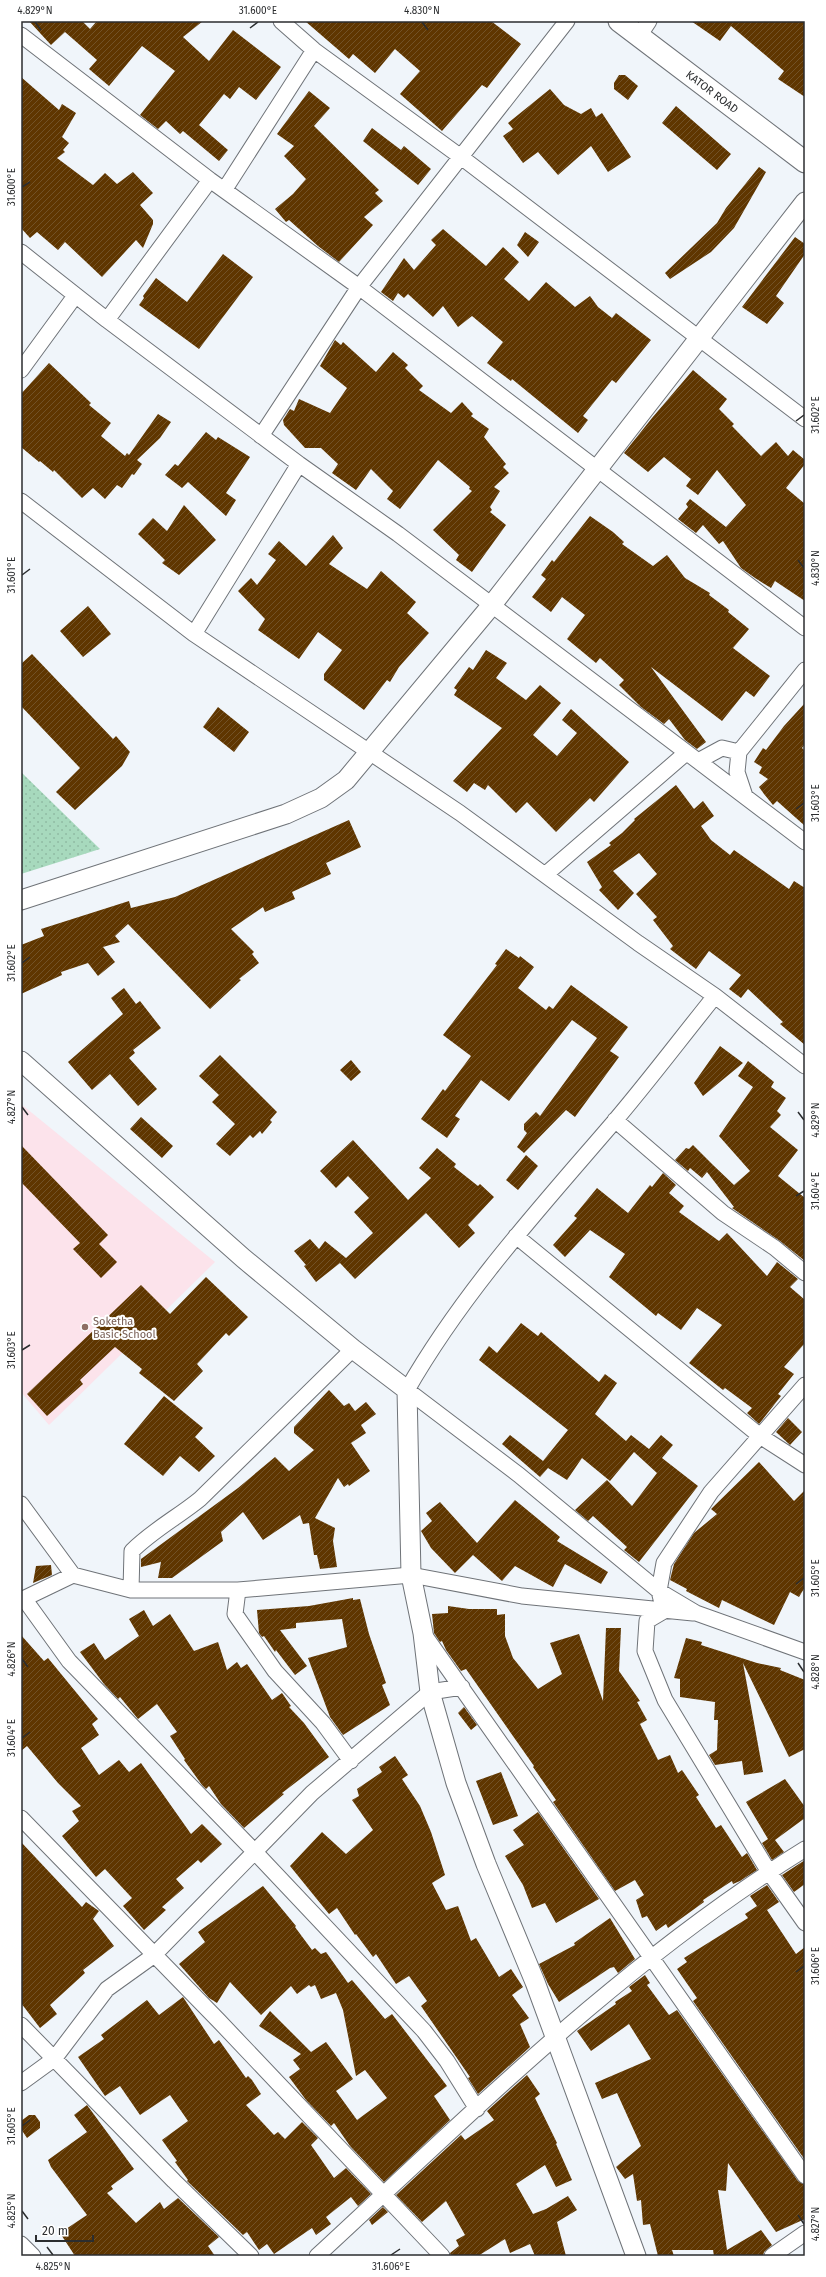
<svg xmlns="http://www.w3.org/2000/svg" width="826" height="2277" viewBox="0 0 826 2277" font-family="'Fira Sans',sans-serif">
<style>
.education{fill:#fce3eb}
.garden{fill:url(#garden-dots)}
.building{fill:url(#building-hatch)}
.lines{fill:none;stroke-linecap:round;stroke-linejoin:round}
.minor-casing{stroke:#6f7378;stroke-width:17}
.tertiary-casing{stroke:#6f7378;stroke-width:21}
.secondary-casing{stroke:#6f7378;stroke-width:23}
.minor{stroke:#fff;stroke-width:15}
.tertiary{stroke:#fff;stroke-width:19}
.secondary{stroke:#fff;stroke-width:21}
.ticks{fill:none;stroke:#2b2d2f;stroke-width:1.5}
.education-dot{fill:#8d6e63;stroke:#fff;stroke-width:1.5}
.labels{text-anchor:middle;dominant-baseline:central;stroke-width:4;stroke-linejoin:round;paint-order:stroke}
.street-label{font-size:11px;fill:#2b2d2f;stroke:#fff}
.education-label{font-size:11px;fill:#785e54;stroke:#fff;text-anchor:start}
.neatline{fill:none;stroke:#2b2d2f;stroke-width:1.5}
.ticks-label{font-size:10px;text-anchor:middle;fill:#2b2d2f}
</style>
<defs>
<pattern id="garden-dots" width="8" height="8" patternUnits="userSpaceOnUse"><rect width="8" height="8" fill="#a7d9bd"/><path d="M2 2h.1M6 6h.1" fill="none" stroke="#90bba3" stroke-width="1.8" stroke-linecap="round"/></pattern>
<pattern id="building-hatch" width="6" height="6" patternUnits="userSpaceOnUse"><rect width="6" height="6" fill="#5f3600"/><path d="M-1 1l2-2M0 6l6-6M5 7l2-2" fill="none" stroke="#725227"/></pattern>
</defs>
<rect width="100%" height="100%" fill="#f0f5fa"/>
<!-- education -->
<path class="education" d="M21,1104l194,158 -166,163 -28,-33z"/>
<!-- garden -->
<path class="garden" d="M21,772l79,77 -79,25z"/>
<!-- building -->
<path class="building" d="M29,21h53l8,8 7,-8h106l-20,16 26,24 24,-31 48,37 -25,33 -17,-13 -9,12 -6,-5 -25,31 29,25 -9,11 -36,-30 -3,3 -14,-13 -8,8 -18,-14 35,-44 -33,-25 -33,40 -20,-17 8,-9 -32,-28 -14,13z
M305,21h186l30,23 -34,44 -5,-3 -40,46 -42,-37 20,-23 -25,-22 -20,24 -22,-19 -4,5z
M691,21h114v76l-27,-18 6,-8 -53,-45 -11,15z
M619,75h6l13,11 -10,14 -14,-11v-6z
M21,77l38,33 3,-6 14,9 -14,24 7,6 -6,7 2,2 -8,6 36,27 12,-12 12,11 16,-12 20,21 -13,12 13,15v4l-10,24 -7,-8 -34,37 -37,-35 -7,8 -21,-18 -7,6 -9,-10z
M550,89l14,16 17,9 10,-6 5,9 6,-4 29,44 -23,15 -17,-26 -33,29 -20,-23 -15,11 -20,-27 10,-7 -5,-6z
M309,91l21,17 -16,18 65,64 -4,3 8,8 -19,16 9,8 -34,37 -21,-16 -29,-26 -3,2 -11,-13 18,-15 13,-15 -22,-23 10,-10 -17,-12z
M676,106l55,48 -14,16 -55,-47z
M372,128l29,22 3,-4 27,23 -13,16 -55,-44z
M759,167l7,5 -32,56 -23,24 -41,27 -5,-6 52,-50 9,-15z
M443,229l43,37 17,-19 16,15 -15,17 25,22 17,-19 29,25 15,-11 8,11 14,11 4,-5 35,27 -35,43 -4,-3 -29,36 5,4 -10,13 -66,-54 -1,2 -24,-18 16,-21 -31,-26 -14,11 -15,-21 -10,11 -25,-23 -4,4 -6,-5 -5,8 -12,-9 23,-34 10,12 22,-25 -5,-5z
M525,232l14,10 -11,15 -11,-12z
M795,237l10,7v10l-29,42 8,7 -17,21 -25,-17z
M223,254l30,23 -54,72 -60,-44 5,-7 -1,-2 13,-18 31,24z
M335,340l6,5 2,-3 33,30 17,-20 15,13 -3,3 18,18 -4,4 32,23 11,-11 11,12 -2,2 18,13 -5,8 22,27 -3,3 6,6 -15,14 6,4 -10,16 2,3 -2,2 16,13 -34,47 -16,-12 3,-5 -26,-25 39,-39 -3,-2 1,-2 -32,-27 -38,49 -13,-10 6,-8 -22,-22 -15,21 -24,-17 6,-9 -17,-16h-16l-21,-23 -1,-5 7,-11 4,2 5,-12 31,14 17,-25 -27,-22z
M49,363l42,40 -2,2 22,18 -10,13 24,20 2,-3 2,2 29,-41 13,8 -11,16 -23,22 5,4 -8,11 -2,-1 -10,14 -5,-3 -12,14 -12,-11 -11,10 -28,-28 -1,2 -13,-11 -1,1 -18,-15v-53z
M693,370l34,29 -8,10 15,15 -2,2 29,30 15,-14 12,14 5,-6 12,10v4l-19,24 19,16v97l-30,-20 -4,7 -16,-10 -14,-10 -18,-27 -4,3 -16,-19 -7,8 -18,-14 10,-12 -2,-3 4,-5 36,28 20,-22 -29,-35 -19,25 -12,-9 5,-7 -27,-22 -16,15 -24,-19 28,-35z
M206,432l10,8 2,-3 32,20 -24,36 10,7 -10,16 -38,-34 -6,6 -17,-13 10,-11 3,2z
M184,505l32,35 -37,35 -17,-12 3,-3 -27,-26 15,-16 14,13z
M590,516l23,16 11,10 -2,2 31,22 14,-11 18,23 25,15 -1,2 20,15 -1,2 21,17 -16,19 37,28 -16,21 -8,-6 -24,30 -71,-54 55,75 -9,7 -12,-9 -16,-21 -5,5 -23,-17 -22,-22 5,-5 -24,-22 -4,5 -29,-24 18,-24 -23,-18 -11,15 -19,-15 14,-18 -5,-4 11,-15 2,2z
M333,535l10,13 -14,16 38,25 14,-18 35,31 -9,11 22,20 -30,34 -9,15 -3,-2 -23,30 -40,-30v-6l18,-24 -24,-18 -19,27 -41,-29 7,-11 -27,-28 13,-13 6,7 19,-25 -8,-6 11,-13 27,25z
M88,606l23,28 -28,23 -23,-26z
M486,650l21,13 -11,15 30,22 14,-15 21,18 -28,32 24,21 20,-23 -15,-13 9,-11 58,53 -35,40 -4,-4 -34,34 -29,-30 -11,11 -28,-28 -3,5 -11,-7 -7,9 -14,-11 49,-53 -48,-33 3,-5 -3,-2 15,-21 4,3z
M32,654l81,85 3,-3 14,16 -8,14 -47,44 -19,-18 24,-24 -59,-62v-42z
M805,703v41l-3,4 3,3v75l-28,-25 -4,4 -9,-11 -5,-7 9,-8 -9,-6 3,-6 -8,-5 9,-14 3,2 18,-24z
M218,707l31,25 -15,20 -31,-25z
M676,785l18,24 9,-8 11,15 -13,10 10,14 19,15 4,-5 55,39 5,-8 11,7v157l-25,-21 3,-2 -35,-33 -7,9 -12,-9 12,-14 -32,-24 -13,18 -26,-20 3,-3 -20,-26 4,-3 -21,-23 21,-20 -18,-21 -26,18 21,22 -16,17 -19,-20 3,-3 -15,-25 24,-17 -2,-2 13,-10 13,-13 -1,-1z
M349,820l12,27 -35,16 5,11 -39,18 3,7 -30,13 -2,-5 -32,22 23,23 -2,2 7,9 -20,16 2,1 -31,29 -82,-85 -13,12 5,6 -17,5 12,15 -17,14 -10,-13 -27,9 1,3 -41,19v-49l23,-9 -3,-7 88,-28 2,7 44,-11z
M506,949l13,9 1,-2 14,11 -16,21 28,22 3,-4 4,3 18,-24 57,42 -18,24 9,6 -44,60 -9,-7 -42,43 -7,-6 10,-14 -3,-3v-6l12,-12 4,4 57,-78 -25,-18 -63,81 -28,-21 -26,36 5,3 -13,19 -26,-19 22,-30 2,2 26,-35 -28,-21 54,-70 -2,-1z
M124,988l12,16 4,-3 21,27 -28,22 2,3 -6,5 28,31 -19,17 -28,-32 -18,16 -24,-28 55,-48 -12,-16z
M720,1046l23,17 -40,33 -9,-13z
M220,1055l57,57 -7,8 2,2 -10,12 -2,-3 -7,7 -3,-3 -20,21 -14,-12 19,-20 -23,-22 7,-7 -20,-19z
M351,1060l10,12 -10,9 -11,-11z
M748,1061l26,21 -3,5 15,11 -9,13 4,4 -11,12 28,23 -20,26 27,22v63l-25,-20 -48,-33 2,-1 -27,-35 -5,6 -12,-10 -2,3 -13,-11 11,-12 3,1 4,-4 20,20 -1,2 1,-2 21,20 16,-14 -31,-35 34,-49 -15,-11z
M141,1117l32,29 -11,12 -32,-29z
M353,1140l55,60 23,-22 -12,-10 18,-20 19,16 -2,3 24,19 2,-2 14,13 -26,28 7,8 -16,15 -33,-35 -71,66 -15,-16 -24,19 -12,-16 2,-1 -12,-14 16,-12 9,10 6,-8 21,17 27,-25 -19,-21 15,-14 -21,-22 -12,12 -16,-17z
M21,1145l87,90 -9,9 18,18 -16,16 -28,-29 7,-6 -59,-61z
M526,1155l12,11 -20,24 -12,-10z
M663,1173l13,12 -7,8 15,13 -5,6 40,29 8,-8 40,43 10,-14 21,17 -8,8 15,13v43l-21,24 10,7 -16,20 3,2 -22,28 -12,-11 5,-5 -27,-20 -2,2 -34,-27 33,-38 -25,-17 -16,22 -23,-17 -2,3 -47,-39 16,-23 -35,-24 -25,27 -12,-12 24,-27 -3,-2 23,-28 31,25 22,-28 2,2z
M206,1277l42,40 -19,19 -3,-3 -29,31 6,7 -29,30 -35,-28 3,-4 -27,-22 -35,33 3,4 -36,32 -20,-22 114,-109 29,29z
M521,1323l17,13 3,-4 58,50 6,-8 12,9 -22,31 31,27 5,-6 18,14 12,-14 12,10 -11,13 36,28 -59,76 -15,-12 3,-3 -34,-31 -5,5 -13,-11 32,-30 25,26 25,-33 -23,-21 -24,29 -28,-23 -15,22 -19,-12 -8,9 -38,-33 8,-9 33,26 25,-31 -89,-70 10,-14 8,7z
M329,1390l15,16 5,-3 6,8 11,-9 10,12 -15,11 5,8 -15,10 19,28 -21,15 -1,-2 -4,3 -6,-9 -23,40 20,10 -2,13 4,26 -17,2 -3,-14h-3l-5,-32 -6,1 -3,-9 -37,25 -20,-28 -22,20 2,9 -51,37h-14l3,-16 -20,5v-8l97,-71 37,-31 14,14 25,-21 -20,-17v-6z
M164,1396l39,32 -8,9 20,19 -16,16 -19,-16 -17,20 -39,-32z
M788,1418l14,14 -12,13 -14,-13z
M759,1462l35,39 11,-11v97l-6,10 -9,-5 -16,33 -52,-25 -3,8 -33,-17 1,-2 -17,-9 4,-16 20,-31 23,-19 -6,-5z
M515,1500l45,37 -3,4 51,31 -7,12 -36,-20 -12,23 -38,-21 -13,15 -29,-26 -18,18 -24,-25 -10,-17 11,-10 -6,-8 14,-11 37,41z
M51,1565l1,10 -19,8 3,-17z
M353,1598v2l7,-1 9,35 17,49 -4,2 8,20 -47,30 -13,-18 -22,-59 39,-11 -5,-28 -46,4v5l-16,2 27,36 -12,9 -19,-25 -1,2 -11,-16 -2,1 -3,-4 -2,-23 52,-4z
M448,1606l21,3h28v6l8,-1v22l8,22 25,31 24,-15 -12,-31 29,-9 24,67 3,-73h15l-2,43 21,30 -3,1 10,18 -7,4 18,36 12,-5 8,18 4,-3 17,25 -3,2 20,31 5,-3 21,32 5,-4 10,17 -17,11 -7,3 -1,-3 -29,19 1,2 -36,26 -2,-4 -10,7 -9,-15 -5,2 -6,-18 8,-5 -9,-15 -20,11 -62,-89 3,-2 -23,-33 1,-1 -68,-97 -5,2 -15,-21 -4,-9 -2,1 -6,-9 -2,-19 16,-1z
M144,1610l9,16 17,-12 24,37 24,-9 9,28 10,-8 4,6 6,-4 25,36 10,-7 9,13 -2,1 15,16 25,34 -47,36 2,1 -40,34 -23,-24 -12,-18 -3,3 -4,-4 -18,-25 1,-1 -15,-23 7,-4 -20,-28 -19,15 -18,-22 -2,2 -14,-15 -24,-32 14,-9 11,17 34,-24 -10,-17z
M21,1635l23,26 4,-3 50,61 -6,5 7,11 -18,13 18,27 20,-15 10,12 12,-9 50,71 11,-10 20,20 -21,19 -3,-3 -22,19 8,9 -22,19 4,3 -22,20 -21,-24 9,-8 -27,-29 -9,8 -34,-41 17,-15 -7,-10 9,-5 -23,-23 -31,-37 -6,5z
M686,1638l16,4 -1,3 56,18 24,5 -1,2 25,10v69l-16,8 -46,-94 20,109 -19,3 -2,-14 -27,4 -6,-10 8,-5 1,-30h-4l1,-18 -35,-5v-18l-6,-1z
M464,1707l13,18 -6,5 -13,-17z
M395,1756l13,19 -6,4 18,27 11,26 14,43 -13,8 14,27 12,-4 13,35 5,-3 23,39 12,-8 12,18 -11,8 17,23 -9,6 10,23 -52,47 -10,-16 2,-1 -49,-71 6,-5 -18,-25 -13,8 -20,-30 -3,3 -17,-23 -1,1 -18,-27 -8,6 -39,-48 32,-34 24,22 27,-24 -21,-30 7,-4 -2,-7 25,-17 -3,-5z
M501,1772l17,44 -25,9 -17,-44z
M785,1779l20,28v11l-30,22 9,12 -12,8 -10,-17 6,-4 -22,-37z
M538,1812l61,87 -43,24 -11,-20 -13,5 -9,-23 -18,-29 19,-11 -11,-15z
M21,1842l61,65 4,-5 13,9 -6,8 21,27 -31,24 2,3 -35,32 7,9 -17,14 -19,-25z
M805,1860v24l-11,8 -12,-17z
M767,1885l12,17 -12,8 29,44 9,-7v213l-112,-159 4,-3 -20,-29 10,-7 -3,-4 64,-40 -3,-4 12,-8 -7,-10z
M263,1886l33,40 -1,1 17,23 3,-2 6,6 5,-2 22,31 4,-3 33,39 7,-5 55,72 -13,10 16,24 -66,62 -34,-36 -16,-23 -3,3 -25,-26 -17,-23 11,-8 -7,-9 8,-6 -42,-28 11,-15 41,41 15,-10 27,37 -17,12 21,29 30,-22 -22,-28 -9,6 -13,-66 -7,-17 -15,6 -6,-14 -4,2 -2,-2 -12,9 -6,-8 -30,29 -31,-33 -13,21 -8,-5 -30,-34 26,-22 -7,-10z
M610,1918l25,41 -17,14 -4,-6 -4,1 -51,34 -11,-18 -9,-20 36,-19 -1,-2z
M645,1975l5,8 -3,2 22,30 8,-5 121,171 7,4v34l-29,13 -48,-69 -2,28 -8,-1 9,60 34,-20 11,15 -8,7 -1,4h-49l-1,-6h-41l2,6h-16l-8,-32 -7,1 -2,-25 -4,1 -4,-27 -8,5 -9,-12 25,-21 -24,-53 -15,6 -7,-16 56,-24 -22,-35 -38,27 -14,-20 39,-27 -1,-2 17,-11 -3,-4z
M183,1997l31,47 5,-4 27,38 2,-2 4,4 9,14 -15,11 28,30 4,-3 7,7 17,-17 16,16 -7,7 23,33 12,-10 25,26 -13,12 -7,-9 -25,20 5,7 -15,11 -4,-7 -38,26 -7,-10 -8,6 -12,-18 -4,3 -56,-54 1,-1 -13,-18 2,-1 -15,-21 26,-19 -18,-26 -30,20 -20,-29 -15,10 -27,-39 26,-18 -3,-4 46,-35 12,15z
M527,2075l13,19 -5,4 22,45 -1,1 16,36 -16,7 -11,-22 -29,19 17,30 13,-5 22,-13 9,14 -20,12 9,34h-31l-5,-12 -20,9 -5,-14 -27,17h-27l-1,-3 9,-7 -3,-6 9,-5 -19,-34 -24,21 -26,-27 65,-60 4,5 29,-20 -7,-9z
M87,2105l47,64 -23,17 2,3 -6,4 29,30 24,-21 4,7 14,-11 41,39 -11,9 7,10h-140l-15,-23 27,-18 -36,-48 -3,-7 39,-28 -13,-17z
M29,2115h6l5,7v6l-13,10 -6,-9v-8z
M383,2207l5,5 -16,13 -3,-5z"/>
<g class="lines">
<!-- minor casing -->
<g class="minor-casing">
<path id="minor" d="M281,21l33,29 147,107 344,262
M21,35l189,145 149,107 446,341
M639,36l10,-15
M225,189l89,-139
M21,252l86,68 192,144 99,70 407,308
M107,320l103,-140
M21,370l54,-74
M261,436l98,-149 208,-266
M21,501l173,133 266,179 178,130 77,53 90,70
M194,634l105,-170
M698,761l24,-13 17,4
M745,796l-8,-24 2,-20 66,-82
M546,874l140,-121
M715,996c-34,42 -67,86 -102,127 -73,85 -150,169 -206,267l112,85 140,116 37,22 109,39
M615,1120l108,93 52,35 30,25
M516,1236l244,200 45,29
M805,1385l-94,107 -47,71 -5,28 5,20 -17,10 -2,30 20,49 104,172 36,51
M21,1504l52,71
M131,1590l1,-39c21,-21 46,-34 68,-52l153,-150
M238,1590l-3,24 40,57 48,52 28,38
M21,1600l52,-25 58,15h107l173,-15 111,21 171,17
M25,1600l44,61 185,190 170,180 23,30 30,48
M423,1633l382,543
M21,1818l198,203 223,235
M21,2025l153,156 77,75
M21,2083l33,-24 53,-70 46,-33 159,-163 118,-101 32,-5
M21,2244l12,12
M317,2256c155,-143 307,-295 488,-407
M772,2256l33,-23"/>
</g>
<!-- tertiary casing -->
<g class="tertiary-casing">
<path id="tertiary" d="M21,900l265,-86 35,-16 25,-18 145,-174 314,-404
M21,1061l222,197 110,91 54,41 4,185 12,58 7,59 26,91 30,81 49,118 101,274"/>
</g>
<!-- secondary casing -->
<g class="secondary-casing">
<g id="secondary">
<path id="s1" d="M619,21l186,141"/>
</g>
</g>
<!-- minor -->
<use href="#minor" class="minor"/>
<!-- tertiary -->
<use href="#tertiary" class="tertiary"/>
<!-- secondary -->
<use href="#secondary" class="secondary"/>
</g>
<!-- ticks -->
<path class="ticks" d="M35,22l6,8M422,22l6,8M250,28l8,-6M22,187l8,-5M796,421l8,-6M798,560l6,8M22,575l8,-6M796,809l8,-6M22,963l8,-6M22,1107l6,8M798,1112l6,8M796,1196l8,-5M22,1350l8,-5M796,1584l8,-6M22,1659l6,8M798,1663l6,9M22,1738l8,-6M796,1972l8,-6M22,2126l8,-6M22,2211l6,8M798,2215l6,9M47,2247l6,8M391,2255l9,-6"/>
<!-- markers -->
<circle class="education-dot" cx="85" cy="1327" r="4"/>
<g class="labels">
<!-- street labels -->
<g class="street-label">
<text stroke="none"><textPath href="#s1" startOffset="117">KATOR ROAD</textPath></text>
</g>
<!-- education labels -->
<g class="education-label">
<text x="93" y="1321">Soketha<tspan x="93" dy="13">Basic School</tspan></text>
</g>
</g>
<!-- border -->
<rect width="826" height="2277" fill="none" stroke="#ffffff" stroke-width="44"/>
<!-- scale -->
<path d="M36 2235v6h57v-6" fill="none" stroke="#2b2d2f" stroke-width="2"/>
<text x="42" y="2235" font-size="12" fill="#2b2d2f" stroke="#ffffff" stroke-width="3" paint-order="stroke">20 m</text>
<rect x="22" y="22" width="782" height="2233" class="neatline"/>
<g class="ticks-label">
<text x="35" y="14">4.829°N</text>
<text x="258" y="14">31.600°E</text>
<text x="422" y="14">4.830°N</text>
<text transform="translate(11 187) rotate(-90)" y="4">31.600°E</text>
<text transform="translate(815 415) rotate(-90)" y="4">31.602°E</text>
<text transform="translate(815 568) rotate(-90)" y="4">4.830°N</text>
<text transform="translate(11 575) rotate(-90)" y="4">31.601°E</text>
<text transform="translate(815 803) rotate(-90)" y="4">31.603°E</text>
<text transform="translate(11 963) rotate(-90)" y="4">31.602°E</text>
<text transform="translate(11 1107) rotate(-90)" y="4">4.827°N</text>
<text transform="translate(815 1120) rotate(-90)" y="4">4.829°N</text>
<text transform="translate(815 1191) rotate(-90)" y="4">31.604°E</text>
<text transform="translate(11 1350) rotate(-90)" y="4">31.603°E</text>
<text transform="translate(815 1578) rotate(-90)" y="4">31.605°E</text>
<text transform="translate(11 1659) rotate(-90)" y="4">4.826°N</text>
<text transform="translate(815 1672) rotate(-90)" y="4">4.828°N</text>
<text transform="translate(11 1738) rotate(-90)" y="4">31.604°E</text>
<text transform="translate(815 1966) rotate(-90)" y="4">31.606°E</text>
<text transform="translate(11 2126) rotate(-90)" y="4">31.605°E</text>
<text transform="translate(11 2211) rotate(-90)" y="4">4.825°N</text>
<text transform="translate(815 2224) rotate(-90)" y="4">4.827°N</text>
<text x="53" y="2270">4.825°N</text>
<text x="391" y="2270">31.606°E</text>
</g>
</svg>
